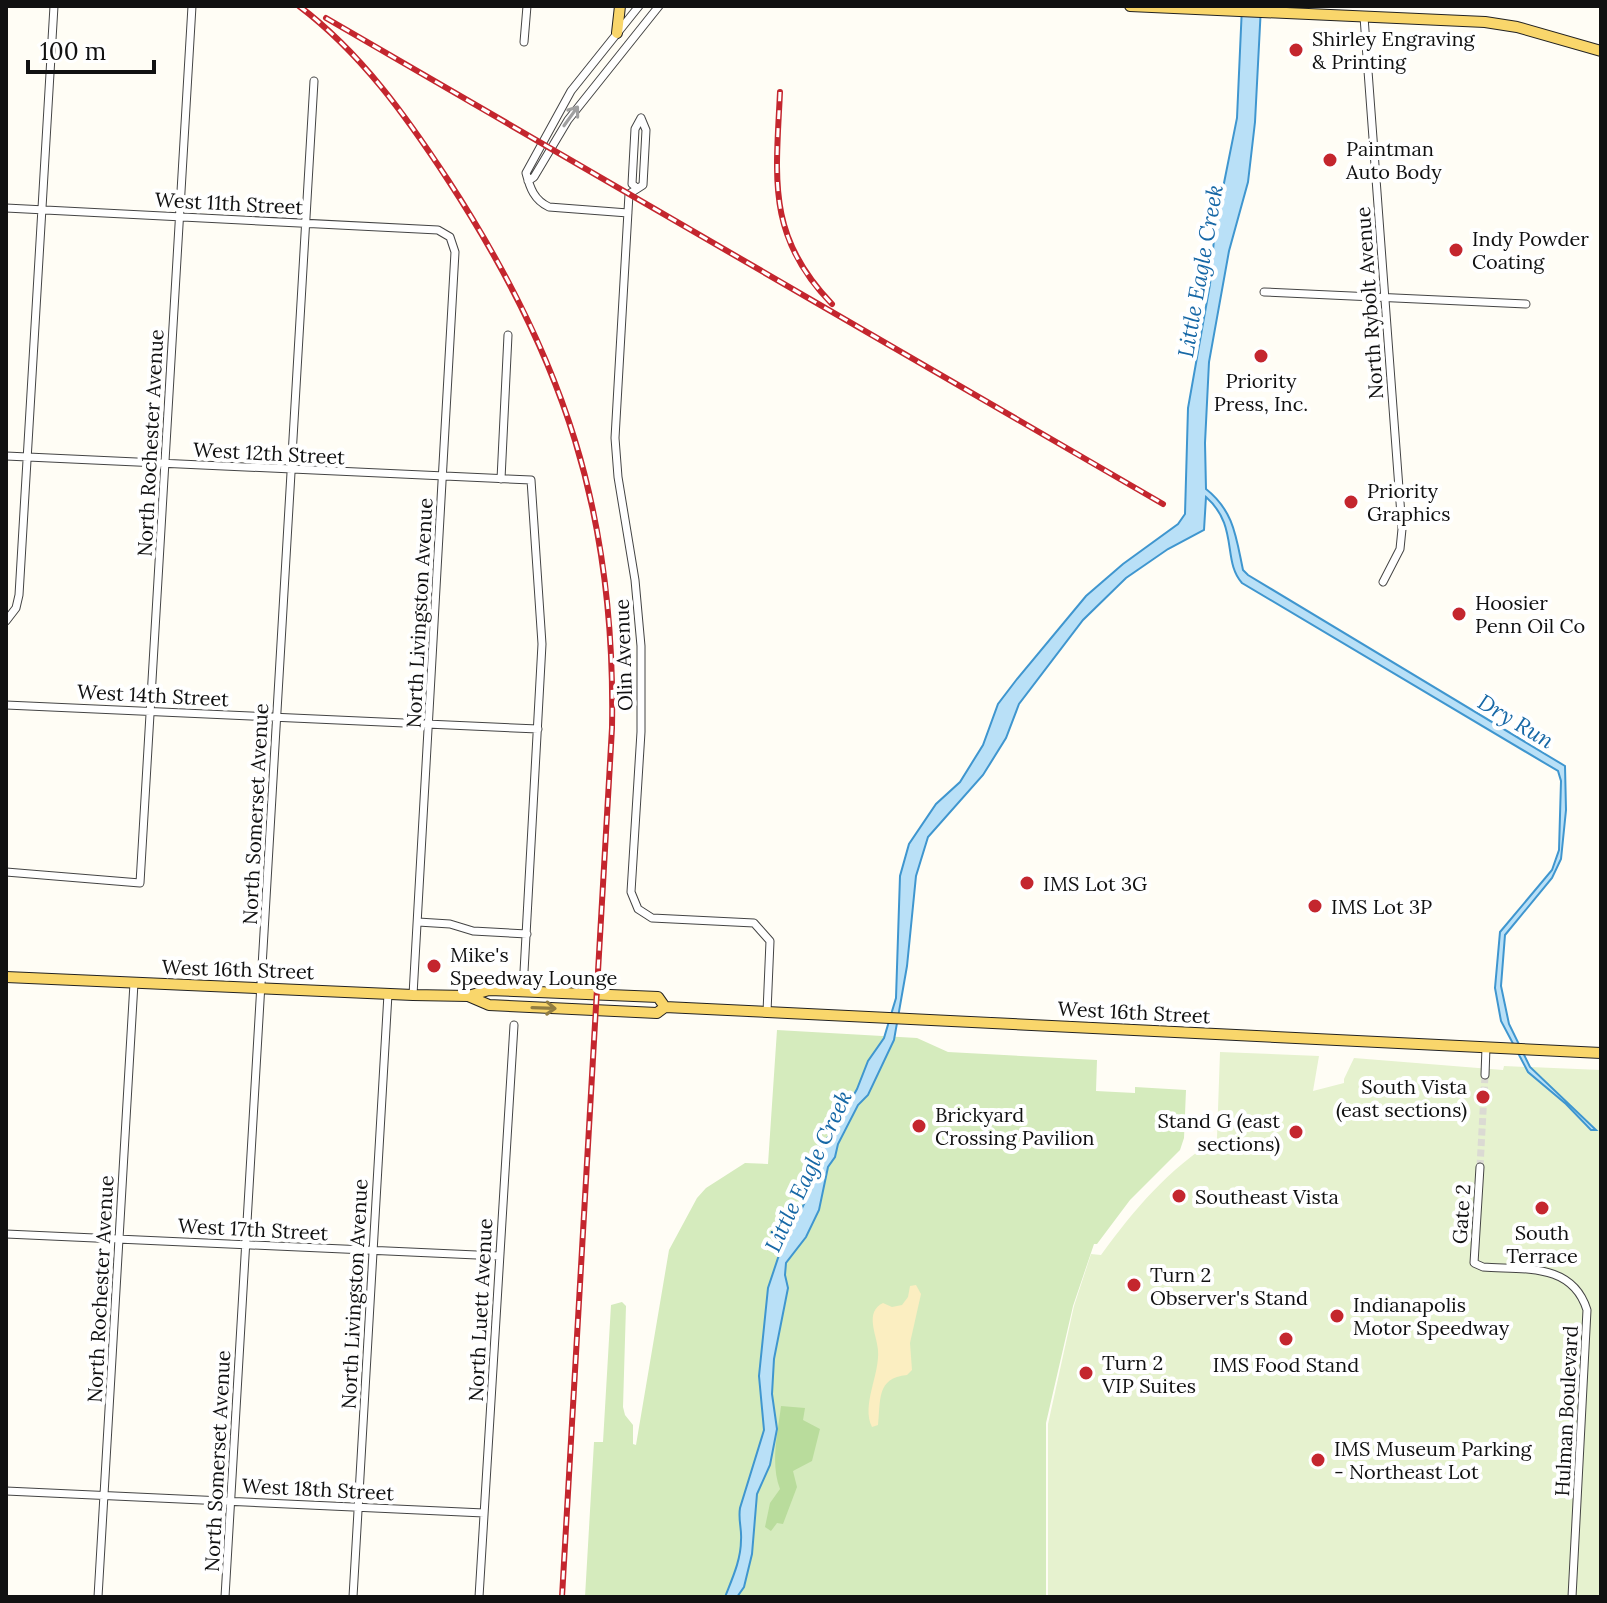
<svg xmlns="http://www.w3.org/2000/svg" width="1607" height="1603" viewBox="0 0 1607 1603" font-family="Lora,serif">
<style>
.green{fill:#d5ebbd}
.forest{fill:#b9dc9c}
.sand{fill:#fbeec1}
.pitch{fill:#e6f2cf}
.water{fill:#b9e0f7;stroke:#3f96cf;stroke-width:2}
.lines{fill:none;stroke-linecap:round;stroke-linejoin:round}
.minor-tunnel{stroke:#dbdad3;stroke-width:7;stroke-dasharray:7 3.5;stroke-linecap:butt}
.minor-casing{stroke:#444;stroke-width:9}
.primary-casing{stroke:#222;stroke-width:12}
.minor{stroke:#fff;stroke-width:7}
.primary{stroke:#f9d66b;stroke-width:10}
.rail-casing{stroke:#c4262e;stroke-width:6}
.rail{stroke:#fff;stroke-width:3;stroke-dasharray:9;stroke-linecap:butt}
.oneway{stroke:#a0a0a0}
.oneway2{stroke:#917d42}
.poi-dot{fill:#c4262e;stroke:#fff;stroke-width:3}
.labels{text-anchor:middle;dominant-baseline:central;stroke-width:8;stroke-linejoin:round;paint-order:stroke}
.poi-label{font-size:20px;fill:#111;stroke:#fff;text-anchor:start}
.street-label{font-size:20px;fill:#111;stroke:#fff}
.water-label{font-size:22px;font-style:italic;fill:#1768a6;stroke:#fff}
</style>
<rect width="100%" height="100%" fill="#fffdf5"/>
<!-- green -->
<path class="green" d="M777,1030l140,8 31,14 149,8 -1,31 39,2v-6l51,3 -2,48 -4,12 -50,50 -33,44h-3l-21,62 -27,117v174h-461l9,-155h9l8,-137 11,-3 4,4 -3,101 2,8 8,10v19l3,1 33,-195 28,-52 9,-10 39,-25 23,1z"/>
<!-- forest -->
<path class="forest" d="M781,1406l24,2 -2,12 17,9 -8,32 -19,10 4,16 -14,37 -6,-1 -6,8 -6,-4 5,-24 10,-14c-10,-25 -2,-57 1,-83z"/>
<!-- sand -->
<path class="sand" d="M916,1285l5,9 -11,49 2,27 -5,5c-31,3 -26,25 -29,50l-6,2c-11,-22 8,-52 6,-77 -1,-15 -14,-38 5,-47l9,4 10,-2 6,-8 2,-11z"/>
<!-- pitch -->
<path class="pitch" d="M1220,1052l99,4 -6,35 31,-8v-4l10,-21 149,12 1,-4 97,4v527h-553v-173l26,-118 17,-52 10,1c36,-49 65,-83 116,-117z"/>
<!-- water -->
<path class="water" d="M1242,6h19l-6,116 -7,60 -19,69 -20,111 -4,81 1,46c28,22 30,48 37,81l5,5 317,191 1,44 -5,49 -9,19 -47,57 -4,51 8,38 21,43 66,63h-5l-25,-26 -38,-32 -27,-51 -6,-33 5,-56 52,-62 7,-20 2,-69 -3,-10 -316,-188c-20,-22 -3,-57 -36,-86l-2,33 -36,19 -42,29 -43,42 -64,84 -13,34 -23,37 -55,62 -12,39 -9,90 -13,74 -26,55 -10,10 -20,39 -3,13 -7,10 -9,43 -13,27 -20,26 -1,12 3,13 -14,71 -2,35 5,35 -7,36 -13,29 -5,60 -8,33 -7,10h-12c7,-18 16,-37 16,-57 1,-11 -3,-20 -1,-32l24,-78 -5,-54 9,-88 11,-33 28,-57 11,-50 15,-16 24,-43 11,-28 16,-23 12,-40 4,-122 9,-32 27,-40 24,-22 23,-37 15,-41 19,-25 69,-83 37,-32 55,-40 7,-10 3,-106 22,-124 5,-56 22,-110z"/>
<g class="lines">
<!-- minor-tunnel -->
<path class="minor-tunnel" d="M1480,1167l5,-92"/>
<!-- minor casing -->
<g class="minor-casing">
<path id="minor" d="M1364,17l38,512 -2,20 -17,33
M524,42l3,-36
M641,118l5,12 -3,55 -14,9 -14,244 3,39 17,103 6,66v86l-10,160 7,17 14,9 102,5 16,18 -3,71
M528,181l6,-4 34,-57 91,-114
M637,188l-5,-4 3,-55 6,-11
M6,208l432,22 12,7 5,15 -42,743
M628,213l-79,-6c-15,-7 -19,-19 -23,-34l45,-82 68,-85
M1264,292l262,12
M6,456l525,24 11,164 -18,328
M501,479l7,-144
M6,621l10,-13 3,-13 35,-589
M6,705l532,24
M6,872l134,11 52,-877
M418,922l32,2 23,7 54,3
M1485,1075l1,-28
M1480,1167l-6,96 9,4c40,3 89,-5 104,43l-15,287
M6,1234l493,22
M6,1491l478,22
M98,1597l36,-614
M225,1597l89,-1516
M353,1597l35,-603
M479,1597l35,-572"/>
</g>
<!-- primary casing -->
<g class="primary-casing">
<path id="primary" d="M1130,6l355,16 32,5 84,24
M617,33l3,-27
M6,977l407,18 55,1 21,-6 169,7 7,10
M468,996l21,9 168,8 8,-6 936,46"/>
</g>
<!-- minor -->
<use href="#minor" class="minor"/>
<!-- primary -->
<use href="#primary" class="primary"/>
<!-- rail casing -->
<g class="rail-casing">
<path id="rail" d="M299,6c62,47 107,110 149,174 116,178 168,334 164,548l-50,869
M326,18l837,486
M780,92c-4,86 -14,144 52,212"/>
</g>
<!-- rail -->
<use href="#rail" class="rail"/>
</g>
<!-- one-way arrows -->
<defs><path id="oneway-shaft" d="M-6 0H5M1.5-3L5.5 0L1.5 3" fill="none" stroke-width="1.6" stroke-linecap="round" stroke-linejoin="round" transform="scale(2)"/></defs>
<use class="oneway" href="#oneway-shaft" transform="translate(571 116) rotate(-54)"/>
<use class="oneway2" href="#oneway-shaft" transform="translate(544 1008) rotate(2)"/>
<!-- markers -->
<g class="poi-dot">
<circle cx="1296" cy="50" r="8"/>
<circle cx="1330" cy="160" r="8"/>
<circle cx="1456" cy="250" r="8"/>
<circle cx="1261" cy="356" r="8"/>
<circle cx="1351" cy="502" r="8"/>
<circle cx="1459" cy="614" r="8"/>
<circle cx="1027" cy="883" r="8"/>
<circle cx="1315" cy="906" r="8"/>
<circle cx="434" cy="966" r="8"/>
<circle cx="1483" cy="1097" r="8"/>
<circle cx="919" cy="1126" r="8"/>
<circle cx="1296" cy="1132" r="8"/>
<circle cx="1179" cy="1196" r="8"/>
<circle cx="1542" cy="1208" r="8"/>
<circle cx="1134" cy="1285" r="8"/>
<circle cx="1337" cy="1316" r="8"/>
<circle cx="1286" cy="1339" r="8"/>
<circle cx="1086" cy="1373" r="8"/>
<circle cx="1318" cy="1460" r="8"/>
</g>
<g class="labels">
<!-- poi labels -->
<g class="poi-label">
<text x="1312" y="38">Shirley Engraving<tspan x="1312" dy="23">&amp; Printing</tspan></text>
<text x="1346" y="148">Paintman<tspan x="1346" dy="23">Auto Body</tspan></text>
<text x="1472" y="238">Indy Powder<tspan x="1472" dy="23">Coating</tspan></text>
<text x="1261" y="380" text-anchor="middle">Priority<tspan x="1261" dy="23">Press, Inc.</tspan></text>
<text x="1367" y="490">Priority<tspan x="1367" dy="23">Graphics</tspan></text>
<text x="1475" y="602">Hoosier<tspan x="1475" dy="23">Penn Oil Co</tspan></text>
<text x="1043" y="883">IMS Lot 3G</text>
<text x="1331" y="906">IMS Lot 3P</text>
<text x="450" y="954">Mike's<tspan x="450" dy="23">Speedway Lounge</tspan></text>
<text x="1467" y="1086" text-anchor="end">South Vista<tspan x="1467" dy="23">(east sections)</tspan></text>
<text x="935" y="1114">Brickyard<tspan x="935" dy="23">Crossing Pavilion</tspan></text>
<text x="1280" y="1120" text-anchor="end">Stand G (east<tspan x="1280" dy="23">sections)</tspan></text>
<text x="1195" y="1196">Southeast Vista</text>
<text x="1542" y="1232" text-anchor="middle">South<tspan x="1542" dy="23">Terrace</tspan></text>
<text x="1150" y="1274">Turn 2<tspan x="1150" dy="23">Observer's Stand</tspan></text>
<text x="1353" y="1304">Indianapolis<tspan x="1353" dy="23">Motor Speedway</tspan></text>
<text x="1102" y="1362">Turn 2<tspan x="1102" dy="23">VIP Suites</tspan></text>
<text x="1286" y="1364" text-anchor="middle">IMS Food Stand</text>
<text x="1334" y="1448">IMS Museum Parking<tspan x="1334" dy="23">- Northeast Lot</tspan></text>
</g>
<!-- street labels -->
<g class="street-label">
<text transform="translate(229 203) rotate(3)">West 11th Street</text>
<text transform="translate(1369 303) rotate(-94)">North Rybolt Avenue</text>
<text transform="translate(150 443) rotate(-87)">North Rochester Avenue</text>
<text transform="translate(269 453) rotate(3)">West 12th Street</text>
<text transform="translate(419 613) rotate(-87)">North Livingston Avenue</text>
<text transform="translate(623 655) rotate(-92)">Olin Avenue</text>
<text transform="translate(153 695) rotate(3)">West 14th Street</text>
<text transform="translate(255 814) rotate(-87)">North Somerset Avenue</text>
<text transform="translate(238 969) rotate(2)">West 16th Street</text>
<text transform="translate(1134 1012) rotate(3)">West 16th Street</text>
<text transform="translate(1461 1214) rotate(-86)">Gate 2</text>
<text transform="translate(253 1229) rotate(3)">West 17th Street</text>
<text transform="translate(100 1289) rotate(-87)">North Rochester Avenue</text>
<text transform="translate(354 1294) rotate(-87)">North Livingston Avenue</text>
<text transform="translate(480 1310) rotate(-87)">North Luett Avenue</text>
<text transform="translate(1566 1411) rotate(-87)">Hulman Boulevard</text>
<text transform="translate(217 1461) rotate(-87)">North Somerset Avenue</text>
<text transform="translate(318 1489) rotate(3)">West 18th Street</text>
</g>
<!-- water labels -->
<g class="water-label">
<text transform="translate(1200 271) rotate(-80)">Little Eagle Creek</text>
<text transform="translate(1516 721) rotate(31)">Dry Run</text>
<text transform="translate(808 1171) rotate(-65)">Little Eagle Creek</text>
</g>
</g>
<!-- border -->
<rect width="1607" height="1603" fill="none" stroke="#111111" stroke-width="16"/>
<!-- scale -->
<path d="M28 60v12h126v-12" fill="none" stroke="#111111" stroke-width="4"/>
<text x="40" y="60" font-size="24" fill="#111111" stroke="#ffffff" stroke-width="6" paint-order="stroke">100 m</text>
</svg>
